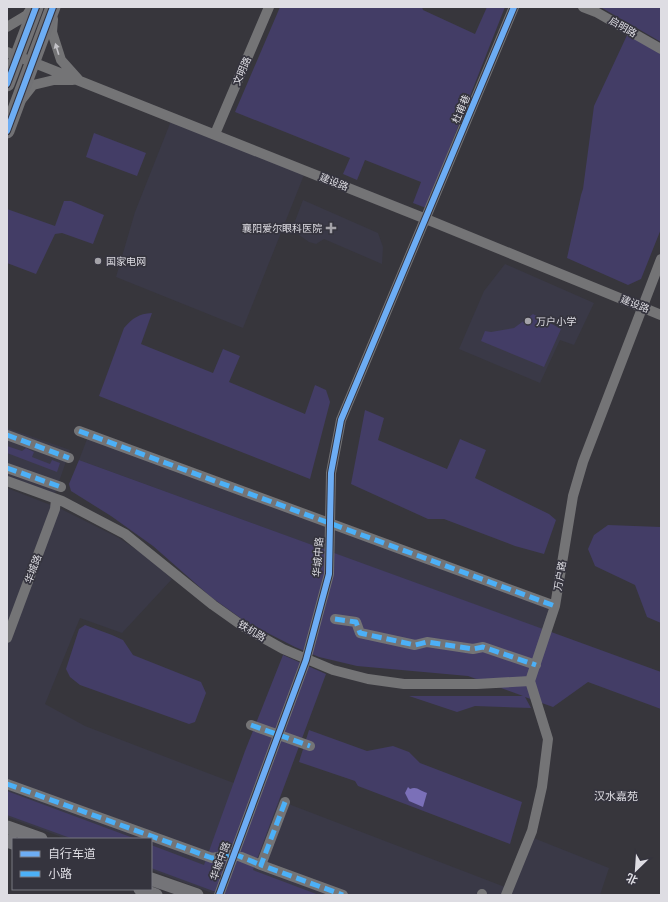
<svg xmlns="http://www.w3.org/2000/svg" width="668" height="902" viewBox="0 0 668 902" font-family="Ubuntu,'Noto Sans SC',sans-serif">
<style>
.built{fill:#3a3947}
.green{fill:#433d66}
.water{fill:#7b70b8}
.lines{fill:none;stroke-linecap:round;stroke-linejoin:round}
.minor{stroke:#747476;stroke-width:10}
.major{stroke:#747478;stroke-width:13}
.highway{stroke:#727275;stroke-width:15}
.quiet{stroke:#4cb0f7;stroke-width:5;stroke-dasharray:10 5;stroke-linecap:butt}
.cycleway-casing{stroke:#35343e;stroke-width:8}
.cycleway{stroke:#6dadf4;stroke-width:6}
.oneway{fill:#c4c3c8}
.poi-dot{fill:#a4a3a9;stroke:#35343e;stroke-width:1.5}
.labels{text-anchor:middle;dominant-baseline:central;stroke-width:3.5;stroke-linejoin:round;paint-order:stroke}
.street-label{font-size:10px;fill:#dedde3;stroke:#35343e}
.poi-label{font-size:10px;fill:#dedde3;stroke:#35343e;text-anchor:start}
.neighbourhood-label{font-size:11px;fill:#dedde3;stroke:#35343e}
</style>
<rect width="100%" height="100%" fill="#37363c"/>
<!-- built -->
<path class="built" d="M171,121l133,54 -61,153 -127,-51 19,-65z
M303,200l75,33 5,14 -1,17 -58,-25 -8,5 -7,-2 -14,-10 -1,-8z
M505,264l89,39 -20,42 -14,-5 -20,43 -81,-34 25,-58z
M7,428l63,22 -16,46 -47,-18z
M89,434l466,172 -8,25 -468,-171z
M7,488l54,21 58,29 30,20 23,21 -50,54 -42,-15 -35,86 40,22 420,161 21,-52 83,33 -9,27h-383l-66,-25v-31h-84l-60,-22z"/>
<!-- green -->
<path class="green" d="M280,7h142l1,3 52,24 12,-27h18l-79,201 -13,-5 8,-21 -56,-22 -8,20 -14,-6 7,-16 -115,-46z
M599,7h62v35l-59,-34z
M629,31l32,18v180l-20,50 -13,6 -61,-27 14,-63 2,-6 11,-83z
M94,133l52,20 -9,23 -51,-19z
M64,201h7l33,14 -11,29 -31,-11 -7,1 -19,40 -29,-11v-54l48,17z
M152,313l-11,31 72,29 10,-24 17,7 -11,26 76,32 10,-29 11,5 4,12 -20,77 -211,-83 25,-68c9,-10 14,-14 28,-15z
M533,314l28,15 -17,38 -63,-26 4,-10 6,1 23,-4z
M365,410l19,8 -6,22 69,29 13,-30 26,11 -11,28 74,36 7,6 -12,34 -29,-8 -71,-27h-16l-77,-35z
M7,446l15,5 4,-3 8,4 -2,5 18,7 2,-4 8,3 -3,9 -50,-19z
M79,460l582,212v37l-73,-27 -35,25 -28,-10 6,11 -56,-2 -18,6 -48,-16h114l-55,-20 -111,-10 -38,-9 -24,-10 -49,-25 -35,-25 -58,-51 -42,-30 -40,-25 -2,-7z
M608,525l53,2v96l-14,-6 -12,-32 -40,-19 -7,-17 6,-14z
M85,625l27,10 11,5 10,15 68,27 5,11 -11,29 -6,2 -109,-39 -10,-8 -4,-8 13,-40z
M283,655l43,19 -73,196 66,25h-95l-73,-27v-23l53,20 41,-114z
M309,730l58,21 26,-5 16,6 11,11 102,39 -12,42 -152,-58 -3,-5 -56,-19z
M7,791l129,48h-63l-66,-24z"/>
<!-- water -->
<path class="water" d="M408,787l2,2c7,-3 10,2 17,4l-4,14 -14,-6 -4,-8z"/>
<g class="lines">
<!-- minor -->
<path class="minor" d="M583,7l13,5 65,37
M53,19l-1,13 9,28 17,19
M7,27l20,-12 5,-8
M7,52l419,167 235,96
M22,99l11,-14 21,-5h19
M215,134l54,-127
M79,431l476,175
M7,435l62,23
M7,468l54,19
M7,481l55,20 63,33 88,71 31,22 39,22 50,21 35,9 36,5h73l53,-3
M335,619l21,3 4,11 55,12 12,-3 46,7 10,-2 53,18
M7,638l48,-129 1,-10
M251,725l59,21
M7,784l205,74 22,-4 27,11
M285,802l-24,63 82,30
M219,895l87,-235 23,-86 2,-101 10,-53 173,-413
M482,895v-1
M506,895l26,-64 10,-44 6,-48 -18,-58 25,-75 18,-110 10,-34 78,-203"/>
<!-- major -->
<path class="major" d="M7,827l34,12
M7,841l6,2
M151,879l46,16
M140,889l16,6"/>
<!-- highway -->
<path class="highway" d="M7,84l29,-77
M7,131l46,-124"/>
<!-- quiet -->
<path class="quiet" d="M79,431l476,175
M7,435l62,23
M7,468l54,19
M335,619l21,3 4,11 55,12 12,-3 46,7 10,-2 53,18
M251,725l59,21
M7,784l205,74 22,-4 27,11
M285,802l-24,63 82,30
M482,895v-1"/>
<!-- cycleway casing -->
<g class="cycleway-casing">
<path id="cycleway" d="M7,84l29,-77
M7,131l46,-124
M219,895l87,-235 23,-86 2,-101 10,-53 173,-413"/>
</g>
<!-- cycleway -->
<use href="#cycleway" class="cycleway"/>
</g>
<!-- one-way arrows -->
<defs><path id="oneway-solid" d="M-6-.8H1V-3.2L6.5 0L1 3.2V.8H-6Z"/></defs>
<use class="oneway" href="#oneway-solid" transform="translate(57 49) rotate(-107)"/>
<!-- markers -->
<g class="poi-dot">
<path d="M329 222h4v4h4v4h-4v4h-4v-4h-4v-4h4z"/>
<circle cx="98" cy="261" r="4"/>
<circle cx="528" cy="321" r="4"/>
</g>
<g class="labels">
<!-- street labels -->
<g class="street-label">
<text transform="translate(623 27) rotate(30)">启明路</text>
<text transform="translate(242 71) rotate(-67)">文明路</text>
<text transform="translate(461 109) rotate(-67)">杜甫巷</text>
<text transform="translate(334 182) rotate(22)">建设路</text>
<text transform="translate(635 304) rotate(22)">建设路</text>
<text transform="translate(318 557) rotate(-86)">华城中路</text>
<text transform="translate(33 569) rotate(-70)">华城路</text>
<text transform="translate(560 576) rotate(-81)">万户路</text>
<text transform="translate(252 631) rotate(31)">铁机路</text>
<text transform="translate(220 861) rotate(-70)">华城中路</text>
</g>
<!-- poi labels -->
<g class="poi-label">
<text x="322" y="228" text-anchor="end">襄阳爱尔眼科医院</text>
<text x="106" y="261">国家电网</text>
<text x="536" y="321">万户小学</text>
</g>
<!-- neighbourhood labels -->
<g class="neighbourhood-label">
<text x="616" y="796">汉水嘉苑</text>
</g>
</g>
<!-- border -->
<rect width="668" height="902" fill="none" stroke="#dedde3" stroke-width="16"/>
<!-- legend -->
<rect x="12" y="838" width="140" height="52" fill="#35343e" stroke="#797880"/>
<rect x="20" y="851" width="20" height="6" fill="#6dadf4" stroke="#797880"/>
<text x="48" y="858" font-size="12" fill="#dedde3">自行车道</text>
<rect x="20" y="871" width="20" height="6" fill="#4cb0f7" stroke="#797880"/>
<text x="48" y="878" font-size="12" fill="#dedde3">小路</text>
<!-- north arrow -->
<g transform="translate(636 870) rotate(205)" stroke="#35343e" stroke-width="3" paint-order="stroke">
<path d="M0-3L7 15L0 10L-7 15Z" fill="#dedde3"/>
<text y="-6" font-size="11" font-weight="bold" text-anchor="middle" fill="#dedde3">北</text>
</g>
</svg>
